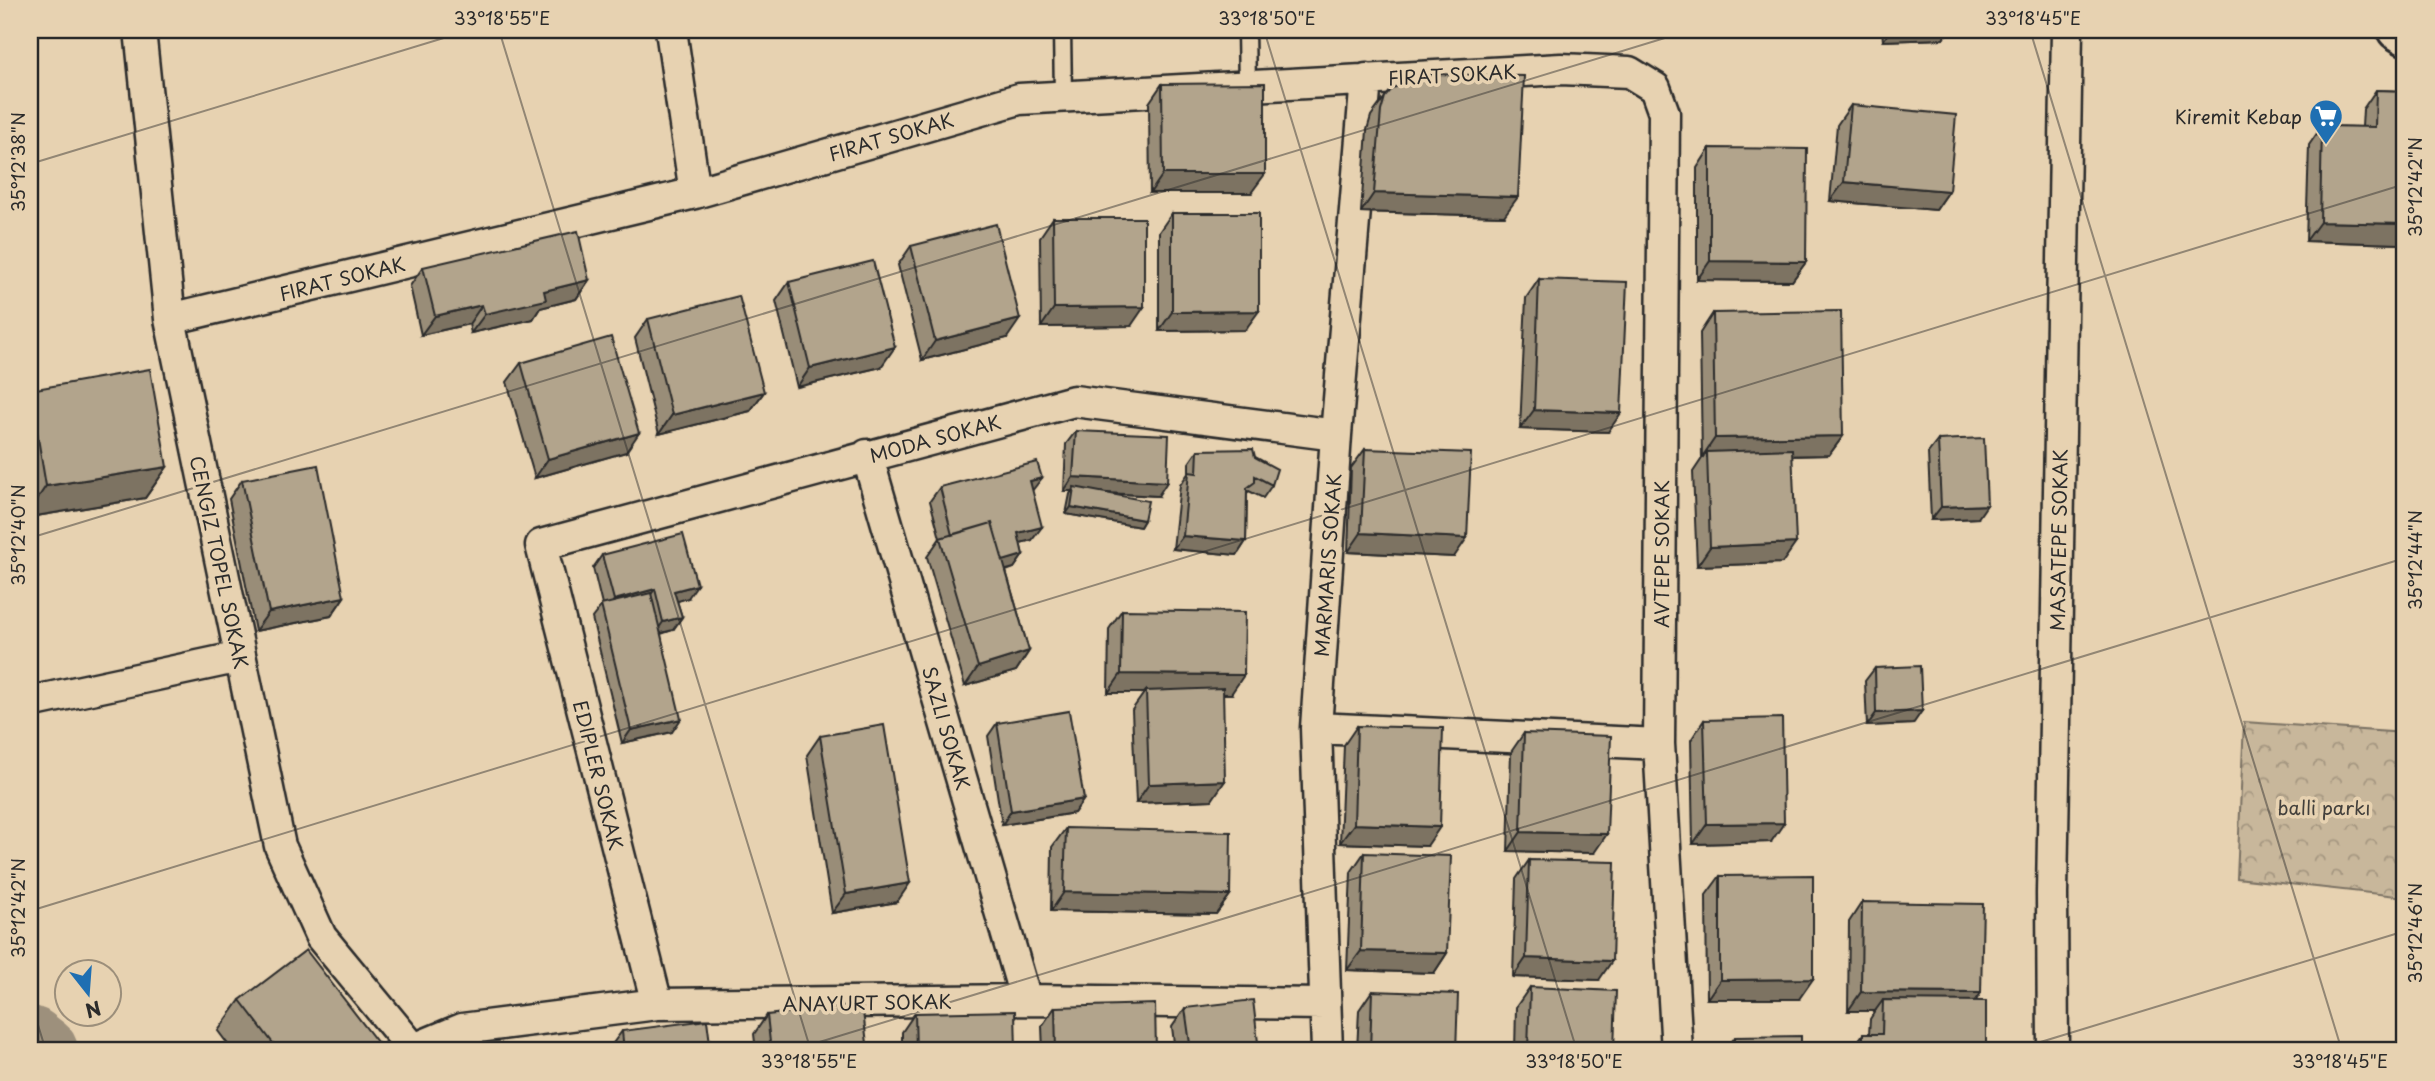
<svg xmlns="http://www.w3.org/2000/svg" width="2435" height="1081" viewBox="0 0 2435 1081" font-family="'Playpen Sans',sans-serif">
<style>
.park{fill:url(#park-crowns);stroke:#7a7163;stroke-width:2}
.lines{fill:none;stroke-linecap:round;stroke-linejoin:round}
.river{stroke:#9d907c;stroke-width:70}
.service-casing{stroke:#2b2b2b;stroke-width:21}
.minor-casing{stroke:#2b2b2b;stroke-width:35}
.secondary-casing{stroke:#2b2b2b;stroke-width:44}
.service{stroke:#e7d2b1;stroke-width:16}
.minor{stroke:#e7d2b1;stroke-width:30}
.secondary{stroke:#e7d2b1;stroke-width:38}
.wall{fill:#998d78;stroke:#2b2b2b;stroke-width:2}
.shaded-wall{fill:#7d7362;stroke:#2b2b2b;stroke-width:2}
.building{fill:#b2a48c;stroke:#2b2b2b;stroke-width:2}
.ticks{fill:none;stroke:#2b2b2b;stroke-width:2;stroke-opacity:0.45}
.labels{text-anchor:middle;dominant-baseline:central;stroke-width:7;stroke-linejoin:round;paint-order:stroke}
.street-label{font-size:19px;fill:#2b2b2b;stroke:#e7d2b1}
.poi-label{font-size:19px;fill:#2b2b2b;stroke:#e7d2b1;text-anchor:end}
.park-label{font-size:19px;fill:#43403c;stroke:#e7d2b1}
.neatline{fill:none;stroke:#2b2b2b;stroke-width:2.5}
.ticks-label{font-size:18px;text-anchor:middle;fill:#2b2b2b}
</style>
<defs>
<pattern id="park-crowns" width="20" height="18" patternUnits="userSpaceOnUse" patternTransform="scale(1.75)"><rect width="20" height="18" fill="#c8b79b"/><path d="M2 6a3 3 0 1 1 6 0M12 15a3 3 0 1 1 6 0" fill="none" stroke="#a3957f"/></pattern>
</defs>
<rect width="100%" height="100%" fill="#e7d2b1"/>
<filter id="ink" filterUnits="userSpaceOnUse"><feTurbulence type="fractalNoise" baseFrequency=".0143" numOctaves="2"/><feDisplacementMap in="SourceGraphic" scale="14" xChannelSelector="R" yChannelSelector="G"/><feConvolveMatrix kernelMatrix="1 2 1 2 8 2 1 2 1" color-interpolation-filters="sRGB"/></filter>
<g filter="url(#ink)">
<!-- park -->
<path class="park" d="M2244,722l161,11v164l-168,-19z"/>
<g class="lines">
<!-- river -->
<path class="river" d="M30,1041l13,10"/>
<!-- service casing -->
<g class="service-casing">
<path id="service" d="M1062,30l1,67
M1246,30l1,58"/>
</g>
<!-- minor casing -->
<g class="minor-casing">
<path id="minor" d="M140,30l30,289 110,527 41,91 94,114
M671,30l24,163
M170,319l525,-126 324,-94 542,-30 68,3 26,16 9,25 -5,631 18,307
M867,455l159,545
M30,702l210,-45
M1316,728l343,16
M657,1004l-116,-459 533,-144 262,34
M414,1049l48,-20 195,-25 369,-4 299,4
M1327,1051l-11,-323 20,-293 30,-356
M2053,1051l-1,-157 15,-864"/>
</g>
<!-- secondary casing -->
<g class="secondary-casing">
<path id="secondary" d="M2397,30l8,5"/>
</g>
<!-- service -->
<use href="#service" class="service"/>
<!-- minor -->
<use href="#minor" class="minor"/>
<!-- secondary -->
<use href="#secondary" class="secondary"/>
</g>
<!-- wall -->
<path class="wall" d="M1882,30h67l-6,9 -60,2z
M1162,84l89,109h-101l-1,-90z
M2376,90l29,1v144l-5,9 -94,-3 3,-96 13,-19 40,1 1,-18z
M1385,97l119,119 -143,-4 6,-82 4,-14z
M1851,105l98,86 -13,19 -106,-9 7,-76z
M1710,148l96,114 -14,19 -95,-1v-112z
M1172,213l73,117 -86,1v-99z
M1053,218l78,108 -90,1 -1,-90z
M911,246l96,92 -85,22 -24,-95z
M423,267l166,13 -13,19 -36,9 -7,11 -62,14 -2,-9 -48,11 -11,-49z
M1539,279l69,153 -88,-3 6,-131z
M789,282l92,85 -84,20 -21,-86z
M1713,313l130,123 -14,19 -37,1 -10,107 -85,3 -4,-94 10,-15h-1l-2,-124z
M648,319l116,73 -14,19 -91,23 -24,-96z
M521,363l105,89 -91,26 -28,-96z
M30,391l137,76 -22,31 -115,19z
M1076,431l82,65 -53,-3 39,27 -4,7 -74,-13 4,-20 2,-3h-8l2,-47z
M1938,440l40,78 -47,2 -3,-67z
M1365,449l89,108 -106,-5 3,-84z
M1198,450l57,7 17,28 -9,13 -14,-7 -2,2 -1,48 -9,14 -64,-6 7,-64 9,-13v-9z
M242,480l102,117 -13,19 -76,15 -26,-132z
M940,487l92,4v49l-12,3 3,12 -9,13 -8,3 23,80 -13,20 -51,15 -38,-129 13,-19 -10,-37z
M602,555l86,43 -11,3 5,16 -9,13 -12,4 11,98 -50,11 -30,-125 10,-13 -9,-37z
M1122,610l109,84h-8l-11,106 -76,3 -4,-93 12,-17h-36l1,-64z
M1875,668l38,56 -46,2 -2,-45z
M1704,720l67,122 -78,2 -2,-104z
M997,723l87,76 -10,14 -72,12 -14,-89z
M1357,726l70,120 -87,-3 4,-98z
M1524,733l70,120 -86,-2 3,-99z
M820,736l77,166 -65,11 -25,-158z
M1066,828l164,67 -14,19 -165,-3 1,-64z
M1364,853l83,100 -13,20 -87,-3 4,-98z
M1529,860l70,120 -86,-3 3,-98z
M1720,876l79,123h-92l-1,-104z
M1862,902l114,99 10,50h-135l12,-17h6l1,-15 5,-8h-27l1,-89z
M1530,987l84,64h-99l1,-44z
M1372,991l84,60h-99l2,-41z
M240,1000l144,51h-151l-15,-20z
M1055,1007l101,44h-113l-1,-25z
M1185,1008l74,43h-84l-3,-24z
M915,1013l101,38h-114v-19z
M767,1015l101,36h-112l-2,-17z
M622,1031l89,20h-102l-1,-1z
M1735,1037l66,14h-76z"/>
<!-- shaded-wall -->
<path class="shaded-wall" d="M1427,30h122l-1,1 -124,3z
M1569,30h120l-4,5 -119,-2z
M1891,30h58l-6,9 -60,2z
M1163,174h102l-14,19h-101z
M1844,182l105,9 -13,19 -106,-9z
M1374,193l144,4 -14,19 -143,-4z
M2320,222l85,2v11l-5,9 -94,-3z
M1710,261l96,1 -14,19 -95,-1z
M589,280l-13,19 -36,9 -7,11 -62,14 14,-19 59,-23z
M482,305l-13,19 -48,11 14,-19z
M1144,307l-13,19 -90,1 13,-19z
M1259,311l-14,19 -86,1 13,-19z
M1020,319l-13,19 -85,22 13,-19z
M895,347l-14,20 -84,20 13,-19z
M764,392l-14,19 -91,23 13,-19z
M1534,410l87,3 -13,19 -88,-3z
M639,433l-13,19 -91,26 13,-19z
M1843,436l-14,19 -122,2v-5l-5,5 13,-19z
M167,467l-22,31 -115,19v-7l16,-24z
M1073,477l94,5 -9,14 -84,-5v-4l-2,4h-8z
M1042,478l-10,13 -2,-10z
M1987,505l-9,13 -47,2 10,-13z
M1071,507l73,13 -4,7 -74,-13z
M1042,527l-10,13 -24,6 10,-13z
M1361,533l106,5 -13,19 -106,-5z
M1183,536l63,5 -9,14 -64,-6z
M1796,543l-14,20 -85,3 13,-19z
M1023,555l-9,13 -22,6 9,-13z
M697,585l-9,13 -23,7 9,-14z
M655,589l-10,14 -40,11 9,-14z
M344,597l-13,19 -76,15 14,-19z
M682,617l-9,13 -19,5 9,-13z
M1029,651l-13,20 -51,15 13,-19z
M1121,674l123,1 -13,19 -85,-1v-2l-2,2h-36z
M1922,711l-9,13 -46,2 9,-13z
M681,719l-9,13 -50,11 9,-13z
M1225,781l-13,19 -76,3 13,-19z
M1084,799l-10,14 -72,12 9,-14z
M1784,823l-13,19 -78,2 14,-20z
M1354,824l86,3 -13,19 -87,-3z
M1521,832l86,2 -13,19 -86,-2z
M910,883l-13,19 -65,11 14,-19z
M1064,892l166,3 -14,19 -165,-3z
M1361,951l86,2 -13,20 -87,-3z
M1526,958l86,3 -13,19 -86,-3z
M1813,979l-14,20h-92l13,-19z
M1861,992l120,1 -13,19 -85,-12 -8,11h-27z"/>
<!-- building -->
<path class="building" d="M1430,74l94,2 -6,121 -144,-4 7,-82 4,-14 8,-9z
M1265,83v91h-102l-1,-90z
M2376,90l29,1v133l-85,-2 2,-96 53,1z
M1851,105l105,10 -7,76 -105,-9z
M1710,148l97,1 -1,113 -96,-1z
M1172,213h87v98l-87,1z
M1053,218h91v89l-90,1z
M996,224l24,95 -85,22 -24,-95z
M578,231l11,49 -45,11 2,9 -61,14 -3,-9 -47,11 -12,-49z
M873,261l22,86 -85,21 -21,-86z
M1539,279l88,3 -6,131 -87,-3z
M739,296l25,96 -92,23 -24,-96z
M1841,311l2,125 -128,2 -2,-125z
M611,337l28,96 -91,26 -27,-96z
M150,369l17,98 -121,19 -16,-96z
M1076,431l93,4 -2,47 -94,-5z
M1984,438l3,67 -46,2 -3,-67z
M1253,449l2,8 22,12 -5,16 -17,-9v6l-8,6 -1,53 -63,-5 6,-64 8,1 1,-23z
M1365,449l106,4 -4,85 -106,-5z
M1792,449l4,94 -86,4 -3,-95z
M1037,462l5,16 -12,3 12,46 -24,6 5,22 -20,6 -11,-38 -40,12 -12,-48z
M318,465l26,132 -75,15 -27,-132z
M1074,487l74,14 -4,19 -73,-13z
M992,523l37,128 -51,16 -38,-129z
M683,534l14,51 -23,6 8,26 -19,5 -8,-33 -41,11 -12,-45z
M651,593l30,126 -50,11 -30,-125z
M1122,610l123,2 -1,63 -123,-1z
M1920,666l2,45 -46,2 -1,-45z
M1223,688l2,93 -76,3 -3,-93z
M1069,711l15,88 -73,12 -14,-88z
M1782,718l2,105 -77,1 -3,-104z
M884,725l26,158 -64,11 -26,-158z
M1357,726l86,2 -3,99 -86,-3z
M1524,733l87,3 -4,98 -86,-2z
M1066,828l165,4 -1,63 -166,-3z
M1364,853l87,3 -4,97 -86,-2z
M1529,860l86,2 -3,99 -86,-3z
M1813,875v104l-93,1v-104z
M1862,902l121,2 -2,89 -120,-1z
M306,950l78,101h-105l-39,-51z
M1530,987l86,4 -2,60h-86z
M1372,991l86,3 -2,57h-86z
M1253,1000l6,51h-68l-6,-43z
M1883,1000l103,1v50h-123v-17h19z
M862,1004l6,47h-97l-4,-36z
M1155,1004l1,47h-100l-1,-44z
M1015,1011l1,40h-100l-1,-38z
M707,1020l4,31h-87l-2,-20z
M1801,1036v15h-66v-14z"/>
</g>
<!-- ticks -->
<path class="ticks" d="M499,30l312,1021M1264,30l313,1021M2030,30l312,1021M30,164l440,-134M30,538l1661,-508M30,911l2375,-727M30,999l16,52M790,1051l1615,-493M2011,1051l394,-120"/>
<!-- icons -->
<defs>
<g id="supermarket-pin" transform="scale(1.75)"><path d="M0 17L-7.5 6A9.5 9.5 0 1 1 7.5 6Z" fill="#1f6fb2" stroke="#e7d2b1"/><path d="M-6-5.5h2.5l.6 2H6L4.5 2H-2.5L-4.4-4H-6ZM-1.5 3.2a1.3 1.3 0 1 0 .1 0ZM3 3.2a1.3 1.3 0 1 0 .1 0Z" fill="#fff"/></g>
</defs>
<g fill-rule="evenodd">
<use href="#supermarket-pin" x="2326" y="116"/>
</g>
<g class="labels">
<!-- street labels -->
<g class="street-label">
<text transform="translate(1452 74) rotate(-3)">FIRAT SOKAK</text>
<text transform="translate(891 136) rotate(-16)">FIRAT SOKAK</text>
<text transform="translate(342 278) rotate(-14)">FIRAT SOKAK</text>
<text transform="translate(935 438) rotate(-15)">MODA SOKAK</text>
<text transform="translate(2058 540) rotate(-89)">MASATEPE SOKAK</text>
<text transform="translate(1661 554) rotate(-90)">AVTEPE SOKAK</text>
<text transform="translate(220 562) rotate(78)">CENGIZ TOPEL SOKAK</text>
<text transform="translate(1327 565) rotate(-86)">MARMARIS SOKAK</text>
<text transform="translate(947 728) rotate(74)">SAZLI SOKAK</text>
<text transform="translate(599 775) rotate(76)">EDIPLER SOKAK</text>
<text transform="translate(867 1002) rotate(-1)">ANAYURT SOKAK</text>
</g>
<!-- poi labels -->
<g class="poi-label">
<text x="2302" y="116">Kiremit Kebap</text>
</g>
<!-- park labels -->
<g class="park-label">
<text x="2324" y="807">balli parkı</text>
</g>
</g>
<!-- margin -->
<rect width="2435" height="1081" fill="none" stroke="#e7d2b1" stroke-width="77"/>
<!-- north arrow -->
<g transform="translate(88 993) rotate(163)"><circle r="33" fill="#e7d2b1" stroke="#9c8f7b" stroke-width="2"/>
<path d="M0-5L12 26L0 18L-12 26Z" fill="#1f6fb2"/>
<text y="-10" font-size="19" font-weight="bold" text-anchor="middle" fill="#2b2b2b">N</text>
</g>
<rect x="38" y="38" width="2358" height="1004" class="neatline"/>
<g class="ticks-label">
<text x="502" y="25">33°18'55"E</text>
<text x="1267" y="25">33°18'50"E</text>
<text x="2033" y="25">33°18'45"E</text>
<text transform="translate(19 162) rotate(-90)" y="6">35°12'38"N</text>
<text transform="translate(2416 187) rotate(-90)" y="6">35°12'42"N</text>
<text transform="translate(19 535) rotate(-90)" y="6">35°12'40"N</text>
<text transform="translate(2416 560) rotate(-90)" y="6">35°12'44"N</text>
<text transform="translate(19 908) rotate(-90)" y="6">35°12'42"N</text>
<text transform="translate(2416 933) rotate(-90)" y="6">35°12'46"N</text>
<text x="809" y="1068">33°18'55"E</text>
<text x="1574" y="1068">33°18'50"E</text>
<text x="2340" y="1068">33°18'45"E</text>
</g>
</svg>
